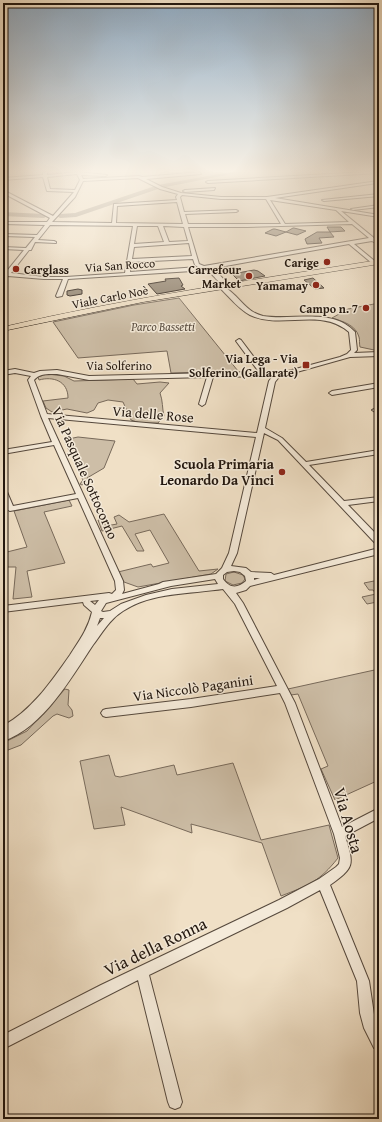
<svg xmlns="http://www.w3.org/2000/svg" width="382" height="1122" viewBox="0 0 382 1122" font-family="'Gentium Book Plus',serif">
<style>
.green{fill:#cdbea7;stroke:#786a5b}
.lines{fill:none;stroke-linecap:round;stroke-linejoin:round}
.river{fill:#aa9c88;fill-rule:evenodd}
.building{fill:#8d806e;stroke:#22170f}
.minor-casing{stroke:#56493d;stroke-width:2}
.major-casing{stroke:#22170f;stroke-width:1}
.minor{fill:#f5ebda;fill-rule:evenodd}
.major{fill:#f0e0c6;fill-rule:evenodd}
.poi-dot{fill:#8f2418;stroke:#f5ebda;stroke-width:1.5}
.labels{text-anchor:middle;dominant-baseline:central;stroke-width:3;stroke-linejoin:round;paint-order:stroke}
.far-poi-label{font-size:12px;font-weight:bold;fill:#22170f;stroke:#f5ebda;text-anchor:end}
.far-street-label{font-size:12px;fill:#22170f;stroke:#f5ebda}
.far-park-label{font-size:12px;font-style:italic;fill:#55493d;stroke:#f5ebda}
.street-label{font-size:14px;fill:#22170f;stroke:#f5ebda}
.poi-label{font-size:14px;font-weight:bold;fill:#22170f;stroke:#f5ebda;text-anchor:end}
.near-street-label{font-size:17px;fill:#22170f;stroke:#f5ebda}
</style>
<rect width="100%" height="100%" fill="#f0e0c6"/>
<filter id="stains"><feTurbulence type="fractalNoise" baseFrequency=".005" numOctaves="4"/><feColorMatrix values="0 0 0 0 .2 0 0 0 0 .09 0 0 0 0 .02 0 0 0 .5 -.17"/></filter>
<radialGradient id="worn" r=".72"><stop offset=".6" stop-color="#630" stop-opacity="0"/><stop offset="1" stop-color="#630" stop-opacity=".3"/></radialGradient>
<!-- green -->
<path class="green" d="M179,298l59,73 -67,2 -4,-22 -89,7 -25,-36 81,-17z
M374,304l5,4v43l-19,-4c-1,-4 0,-7 -1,-10 -3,-12 -17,-16 -27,-19l16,-9z
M47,374l17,2 10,5 59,-2 4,5 23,-2 9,1 -9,10c3,8 2,15 4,23l-6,7h-18l-9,-3 -8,-18 -15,-2 -10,3 -4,7 -7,3 -20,-4 -15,3 -6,-4 -3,-7 25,-3c0,-17 -15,-22 -29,-18l-1,-3z
M78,437l37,4 -11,27 -17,10 3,2 -8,5 -2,-1 3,-4 -19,-40z
M69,500l3,6 -28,6 21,51 -38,8 5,26 -19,2 3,-32h-13v-14l24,-6 -13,-36z
M164,514l35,57 19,-2 -7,5 -73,13 -14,-5 -6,-10 33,-8 2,3 16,-4 -19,-33 -15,4 9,17h-7l-15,-25 -20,5 -4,-11 5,-1 3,7 11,-2 -3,-7 5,-2 10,7z
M234,572l9,3 2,4 -3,4 -9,2 -8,-4 1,-7z
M379,580v25l-2,-3 -10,2 -5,-7 14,-3 -3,-4h-4l-5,-7z
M379,669v111l-44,20 -14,-31 7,-3 -30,-72 -7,1 -3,-6z
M65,689l4,1 -1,15 4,5 1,6 -4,2 -12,-4 -4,2 -32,29 -18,7v-9l24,-12z
M109,755l6,21 5,1 54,-12 3,10 56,-12 28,77 68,-15 9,33c-19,24 -29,27 -57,38l-19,-53 -71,-19 1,9 -71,-26 4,18 -31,4 -14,-68z"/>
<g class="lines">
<!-- river -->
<path class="river" d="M230,172h11l-80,16 -85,29 -16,1 -3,-2 3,-2 15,-1 83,-28z
M3,212l41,2 3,2 -3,2 -41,-2z"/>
</g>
<!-- building -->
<path class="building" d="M327,227h14l4,4 -15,1z
M293,228h1l12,3 -9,4 -11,-3z
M273,229h2l11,3 -10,4 -11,-3z
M317,232h13l4,5 -15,1 3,5 -15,1 -2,-5z
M254,270l4,1 7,5 -26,5 -7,-7z
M179,278l4,7 -2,1 4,3 -28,5 -9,-10 18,-3 -1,-2z
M313,278l11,10 -9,1 -11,-9z
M78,289l4,1v4l-12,2 -3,-1v-4z"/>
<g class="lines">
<!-- minor casing -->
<g class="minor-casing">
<path id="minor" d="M43,172h4v3l31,-3 29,3 -2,1 -24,-1 2,4 56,-3 3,1 58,-5 1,2 -55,5 16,8 19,6 40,4h46l111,-16 -1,2 -102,15 104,17v2l-38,-6 33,27 5,-1v2l-2,1 2,2v3l-7,-4 -18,3 23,19 -4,1 -24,-20 -140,25h5l14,15v1l-2,1c-16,-7 -10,-19 -34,-15l-124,8 -6,17 -5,1 -1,-1 7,-17h-19l-36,-3 -5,4v-4l21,-26 -21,-1v-2l23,1 9,-11 -32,-1v-2l34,1 8,-10 -42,-1v-2h44l3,-4 -47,-25v-3l50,26 21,-24 -27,-1 -4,-14 -40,3v-2l40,-3zM77,174l3,6 -5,10 -25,-1 -3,-12zM138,178l22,11 18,5 -2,3 1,3 -63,4 -2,19 -60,-1 23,-25 8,-16zM182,195l39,4h45l15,25h-93l-3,-10 51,-2 2,-1 -2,-1 -52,2 -4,-15zM270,200l66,10 13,12 -64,2zM177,202l6,22 -67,-1 1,-17zM352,224l17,14 -165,28 -5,-2 -11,-37h59zM50,225l83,1 -8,47 -59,4h-22l-33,-4 18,-23h2l4,-8 21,1v-1l-2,-1 -16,-1zM137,226h21l6,16 -30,2zM163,226l21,1 4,14 -19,1zM189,243l3,13 -60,3 2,-12zM193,259l2,6 3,2 -68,5 1,-10z
M365,172h14v1l-171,10 -2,-1 2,-1z
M215,188l-1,2 -29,2 -2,-1 2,-1z
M379,194v2l-55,5 -2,-1z
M379,205v2l-26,3 -2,-1z
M224,287c15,8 21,25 39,29 30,5 69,-9 92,16l2,18 -3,3 25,-1v4l-29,1 -71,20 -4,5 -10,46 17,10 24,24 73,-12v4l-70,11 35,36 35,-4v4l-31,4 31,32v7h-3l-98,-104 -14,-7 -27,120 -6,13 15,2 5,4 20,1 3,2 105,-27v6l-129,32 -4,4 -10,3 7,10 52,100 47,124 37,-19v10l-34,18c9,29 10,31 -15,49l39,96 6,40 4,10v19l-5,-2 -10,-20 -4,-15 -3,-32 -37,-91 -33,18 -138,67 33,127 -2,5 -5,2 -5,-2 -2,-5 -30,-122 -135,69v-14l98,-50 178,-85 40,-21 17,-12 3,-3 1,-6 -6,-24 -49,-131 -5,-10 -89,14 -85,10 -3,-1 -2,-3 2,-3 3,-1 85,-10 86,-13 -42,-82 -12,-15c-33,5 -71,3 -100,22 -13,8 -21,22 -30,34 -22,33 -50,83 -90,96v-15c29,-16 48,-44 67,-71 9,-14 18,-26 22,-43l-8,-7 -1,-3 -80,10v-6l106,-13 3,1 4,-4 -1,-9 -37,-83 -68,13c-8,-3 -7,-14 -7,-21l4,2 6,14 63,-12 -22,-49 -51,9v-4l49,-8 -11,-26 -13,-36 3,-4 -16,-3 -12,2v-4l12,-2 19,4 6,-2 17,-1 32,6 170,-4 -23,-31 3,-2 2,1 24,32 12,2 63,-17 7,-3 4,-4 -2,-18c-28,-25 -68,-2 -99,-17 -10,-5 -20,-17 -28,-25l-1,-1zM57,374l32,6 118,-3 -8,27 3,2 3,-2 8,-27 50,-1 9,1 -3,4 -12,52 -210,-19 -13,-34c6,-7 14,-6 23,-6zM48,418l208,19 -27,116 -7,15 -6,6 -53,8 -4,2 -37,10 2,-4 -1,-9zM234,571l6,1 5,4 1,5c-8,7 -16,8 -23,-2v-4l4,-3zM254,578h6l-6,2zM215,579l3,5 -46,5 -26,6 -25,9 -11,7 -7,1 -2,-1 5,-8 65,-17zM99,600l-4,5 -5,-4zM100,618h4l-7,8z
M379,383v4l-47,8 -3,-2 3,-2z
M379,407v4l-4,1 -3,-2z"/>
</g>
<!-- major casing -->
<g class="major-casing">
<path id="major" d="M379,260v4l-236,38 -140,29v-4c124,-29 250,-47 376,-67z"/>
</g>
<!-- minor -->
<use href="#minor" class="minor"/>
<!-- major -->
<use href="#major" class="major"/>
</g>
<!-- sky -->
<linearGradient id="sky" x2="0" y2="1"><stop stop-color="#8faac2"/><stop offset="0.52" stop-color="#f8f1e5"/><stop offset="1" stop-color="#f8f1e5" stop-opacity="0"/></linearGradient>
<rect width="382" height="329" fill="url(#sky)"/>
<!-- markers -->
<g class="poi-dot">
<circle cx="327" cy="262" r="4"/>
<circle cx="16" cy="269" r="4"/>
<circle cx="249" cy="276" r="4"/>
<circle cx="316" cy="285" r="4"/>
<circle cx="366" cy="308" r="4"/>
<rect x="302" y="361" width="8" height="8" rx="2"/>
<circle cx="282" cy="472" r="4"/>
</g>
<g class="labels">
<!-- far-poi labels -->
<g class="far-poi-label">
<text x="319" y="262">Carige</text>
<text x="24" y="269" text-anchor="start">Carglass</text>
<text x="241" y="269">Carrefour<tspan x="241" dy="14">Market</tspan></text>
<text x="308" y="285">Yamamay</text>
<text x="358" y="308">Campo n. 7</text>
<text x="298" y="358">Via Lega - Via<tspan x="298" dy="14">Solferino (Gallarate)</tspan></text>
</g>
<!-- far-street labels -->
<g class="far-street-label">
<text transform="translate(120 265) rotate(-4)">Via San Rocco</text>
<text transform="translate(110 297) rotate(-11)">Viale Carlo Noè</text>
<text x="119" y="365">Via Solferino</text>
</g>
<!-- far-park labels -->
<g class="far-park-label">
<text x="163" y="326">Parco Bassetti</text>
</g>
<!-- street labels -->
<g class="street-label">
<text transform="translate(153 414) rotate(5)">Via delle Rose</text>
<text transform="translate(85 473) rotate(66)">Via Pasquale Sottocorno</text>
<text transform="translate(193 688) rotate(-8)">Via Niccolò Paganini</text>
</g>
<!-- poi labels -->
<g class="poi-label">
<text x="274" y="464">Scuola Primaria<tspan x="274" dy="16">Leonardo Da Vinci</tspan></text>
</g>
<!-- near-street labels -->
<g class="near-street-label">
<text transform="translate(349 820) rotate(74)">Via Aosta</text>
<text transform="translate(155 946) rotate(-26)">Via della Ronna</text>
</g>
</g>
<!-- margin -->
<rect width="382" height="1122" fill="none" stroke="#f0e0c6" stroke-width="16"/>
<rect x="4" y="4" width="374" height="1114" fill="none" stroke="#22170f" stroke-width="2"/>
<rect x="8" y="8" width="366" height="1106" fill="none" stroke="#22170f"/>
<rect width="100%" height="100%" filter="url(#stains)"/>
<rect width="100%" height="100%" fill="url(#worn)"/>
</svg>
